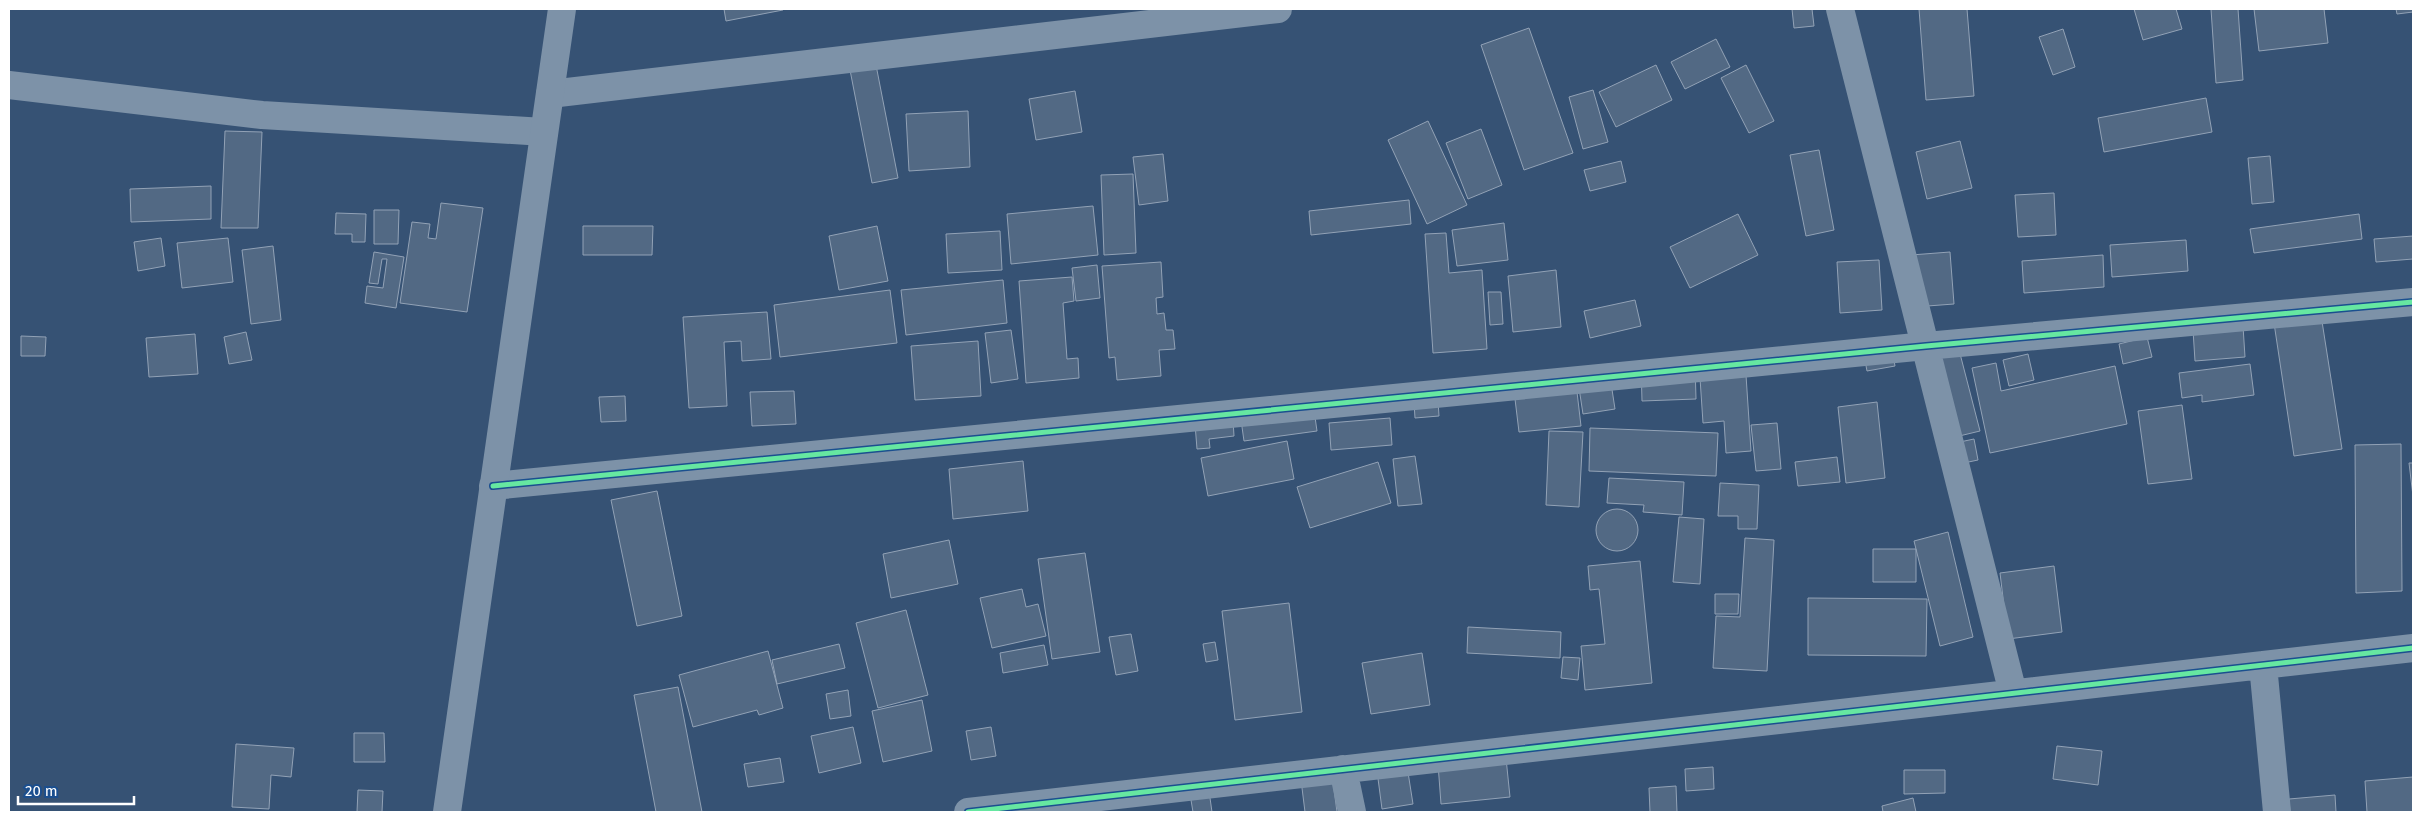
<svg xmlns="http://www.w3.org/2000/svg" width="2422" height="821" viewBox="0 0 2422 821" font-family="'Fira Sans',sans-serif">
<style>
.building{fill:#526984;stroke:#92a2b6}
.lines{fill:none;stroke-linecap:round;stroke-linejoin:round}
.minor{stroke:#7d92a8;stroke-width:28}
.tertiary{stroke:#7d92a8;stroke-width:28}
.cycleway-casing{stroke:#1b4f8f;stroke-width:8}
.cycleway{stroke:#66e7a1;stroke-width:5}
</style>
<rect width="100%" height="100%" fill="#365274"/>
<!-- building -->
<path class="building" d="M724,9h59v1l-57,11z
M1792,9h20l2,17 -20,2z
M1919,9h48l7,87 -48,4z
M2134,9h42l6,20 -39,11z
M2211,9h27l5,71 -27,3z
M2254,9h70l4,34 -69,8z
M2396,9h17v3l-16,2z
M1529,28l44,125 -49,17 -43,-125z
M2063,29l12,38 -22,8 -14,-38z
M1716,39l14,28 -45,22 -14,-27z
M876,65l22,113 -26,5 -22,-113z
M1656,65l16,35 -56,27 -17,-35z
M1746,65l28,56 -25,12 -28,-55z
M1593,90l15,52 -25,7 -14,-52z
M1075,91l7,41 -46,8 -7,-41z
M2206,98l6,34 -108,20 -6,-34z
M968,111l2,56 -61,4 -3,-57z
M1428,121l39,84 -40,19 -39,-84z
M1481,129l21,56 -34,14 -22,-56z
M225,131l37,1 -4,96h-37z
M1960,141l12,47 -45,11 -11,-47z
M1819,150l15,80 -28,6 -16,-81z
M1163,154l5,47 -29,4 -6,-48z
M2270,156l4,46 -22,2 -4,-46z
M1621,161l5,21 -36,9 -6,-21z
M1133,174l3,79 -32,2 -3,-80z
M211,186v33l-80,3 -1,-33z
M2054,193l2,42 -38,2 -3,-42z
M1409,200l2,24 -100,11 -2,-24z
M441,203l42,5 -16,104 -67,-9 12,-81 18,2 -2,14 8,1z
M1093,206l5,49 -87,9 -4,-50z
M374,210h25l-1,34h-24z
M336,213l30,1 -1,28h-13v-8h-17z
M1738,214l20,41 -68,33 -20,-41z
M2359,214l3,25 -108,14 -4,-24z
M1504,223l4,37 -51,6 -5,-36z
M583,226h70l-1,29h-69z
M877,226l11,55 -49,9 -10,-54z
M1000,231l2,39 -54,3 -2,-39z
M1446,233l3,40 33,-3 5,79 -54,4 -8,-119z
M2413,236v23l-37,3 -2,-23z
M161,238l4,28 -27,5 -4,-29z
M228,238l5,44 -51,6 -5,-45z
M2186,240l2,31 -76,6 -2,-32z
M273,246l8,74 -30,4 -9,-74z
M374,252l30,5 -8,51 -31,-5 2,-17 16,2 4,-29h-5l-4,25 -9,-1z
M1950,252l4,52 -40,3 -3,-52z
M2103,255l1,32 -80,6 -2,-32z
M1879,260l3,50 -42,3 -3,-51z
M1161,262l2,35 -7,1 1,16 7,-1 2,17h7l2,19 -16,1 2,26 -44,4 -2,-23 -6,1 -7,-92z
M1097,265l3,33 -24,3 -4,-33z
M1556,270l5,57 -48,5 -5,-56z
M1072,277l2,24 -11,2 4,56 11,-1 1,20 -53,5 -7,-102z
M1003,280l4,43 -101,12 -5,-45z
M890,290l7,53 -117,14 -6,-52z
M1488,292h13l2,32 -13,1z
M1635,300l6,26 -51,12 -6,-27z
M767,312l4,47 -29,2 -1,-20 -17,1 3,64 -38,2 -6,-91z
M2321,315l21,134 -48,7 -20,-133z
M2243,326l2,31 -50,4 -2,-31z
M1011,330l7,49 -27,4 -6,-50z
M246,332l6,28 -23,4 -5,-27z
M195,334l3,40 -49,3 -3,-39z
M21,336l25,1 -1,19h-24z
M2147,337l5,20 -29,7 -4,-20z
M978,341l3,55 -66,4 -4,-54z
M1957,342l23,89 -29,7 -22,-88z
M1891,345l4,21 -28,5 -4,-21z
M2028,354l6,26 -25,6 -6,-26z
M1745,360l6,91 -25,2 -2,-32 -21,2 -4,-60z
M1996,363l5,28 114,-25 12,58 -137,29 -18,-85z
M1695,364l1,35 -54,2 -1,-35z
M2250,364l4,31 -52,7v-7l-20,3 -3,-25z
M1609,370l6,39 -32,5 -6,-39z
M1437,386l2,30 -24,2 -2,-30z
M794,391l2,33 -44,2 -2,-34z
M1577,392l4,34 -62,6 -4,-33z
M625,396l1,25 -25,1 -2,-25z
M1877,402l8,76 -39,5 -8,-76z
M1313,403l4,28 -73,10 -4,-28z
M2182,405l10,74 -44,5 -10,-73z
M1390,418l2,27 -61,5 -2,-27z
M1233,420l1,16 -25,3 1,9 -13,1 -2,-25z
M1777,423l4,46 -25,2 -5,-46z
M1590,428l128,5 -2,43 -127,-5z
M1549,431l34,1 -4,75 -33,-2z
M1974,439l4,21 -19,4 -4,-21z
M1287,441l7,38 -86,17 -7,-38z
M2401,444l1,147 -46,2 -1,-148z
M1415,456l7,48 -24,2 -5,-47z
M1837,457l3,25 -42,4 -3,-24z
M1023,461l5,50 -75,8 -4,-50z
M1378,462l13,41 -81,25 -13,-41z
M2409,463h4v33z
M1609,478l75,4 -2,33 -39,-3 1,-7 -37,-2z
M1720,483l39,2 -2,44h-19v-13h-20z
M657,491l25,125 -45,10 -26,-126z
M1596 530a21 21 0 1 1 42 0a21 21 0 1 1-42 0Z
M1679,517l25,2 -4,65 -27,-2z
M1948,532l25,105 -33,9 -26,-105z
M1745,538l29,2 -7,131 -54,-3 3,-52 24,1z
M949,540l9,44 -67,14 -8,-44z
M1873,549h43v33h-43z
M1085,553l15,99 -48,7 -14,-100z
M1640,561l12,122 -67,7 -4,-44 24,-2 -6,-55 -9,1 -2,-24z
M2054,566l8,66 -54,7 -8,-66z
M1022,589l4,18 12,-3 8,32 -54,12 -12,-50z
M1715,594h24l-1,20h-23z
M1808,598l119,1 -1,57 -118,-1z
M1289,603l13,109 -67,8 -13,-109z
M906,610l22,85 -50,13 -22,-85z
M1468,627l93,5 -1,26 -93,-5z
M1131,634l7,37 -22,4 -7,-38z
M1215,642l3,18 -12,2 -3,-18z
M839,644l6,24 -68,16 -5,-24z
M1044,645l4,20 -45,8 -3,-20z
M768,651l15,57 -24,7 -2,-5 -64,17 -14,-52z
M1422,653l8,52 -59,9 -9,-51z
M1563,657l17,1 -2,22 -17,-2z
M678,687l24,125h-46l-22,-117z
M848,690l3,26 -21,3 -4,-25z
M922,700l10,51 -49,11 -11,-51z
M853,727l8,36 -42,10 -8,-37z
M991,727l5,29 -25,4 -5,-29z
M354,733h30l1,29h-31z
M236,744l58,4 -3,29 -20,-2 -2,34 -37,-2z
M2057,746l45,5 -4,34 -45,-6z
M780,758l4,24 -36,5 -4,-23z
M1506,758l4,39 -69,7 -3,-40z
M1407,766l6,38 -31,5 -5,-38z
M1331,767l6,45h-32l-5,-40z
M1713,767l1,22 -28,2 -1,-22z
M1904,770h41v23l-41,1z
M2413,777v35h-46l-2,-31z
M1676,786l1,26h-27l-1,-24z
M358,790l25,1 -1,21h-25z
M1209,791l3,21h-19l-3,-18z
M2335,795l1,17h-46l-1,-13z
M1913,798l3,14h-33l-1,-6z"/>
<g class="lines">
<!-- minor -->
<path class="minor" d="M1840,9l173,684
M9,85l253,30 282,17
M550,94l728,-85
M493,486l1433,-140 487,-44
M2263,665l14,147
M1343,769l9,43
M968,812l1445,-164"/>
<!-- tertiary -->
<path class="tertiary" d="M447,812l115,-803"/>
<!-- cycleway casing -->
<g class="cycleway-casing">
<path id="cycleway" d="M493,486l1433,-140 487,-44
M968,812l1445,-164"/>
</g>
<!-- cycleway -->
<use href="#cycleway" class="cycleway"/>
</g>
<!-- border -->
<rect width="2422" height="821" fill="none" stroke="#ffffff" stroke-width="20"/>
<!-- scale -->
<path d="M18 796v8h116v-8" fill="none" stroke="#ffffff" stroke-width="2.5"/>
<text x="25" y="796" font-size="15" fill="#ffffff" stroke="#1b4f8f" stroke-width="4" paint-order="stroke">20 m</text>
</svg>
